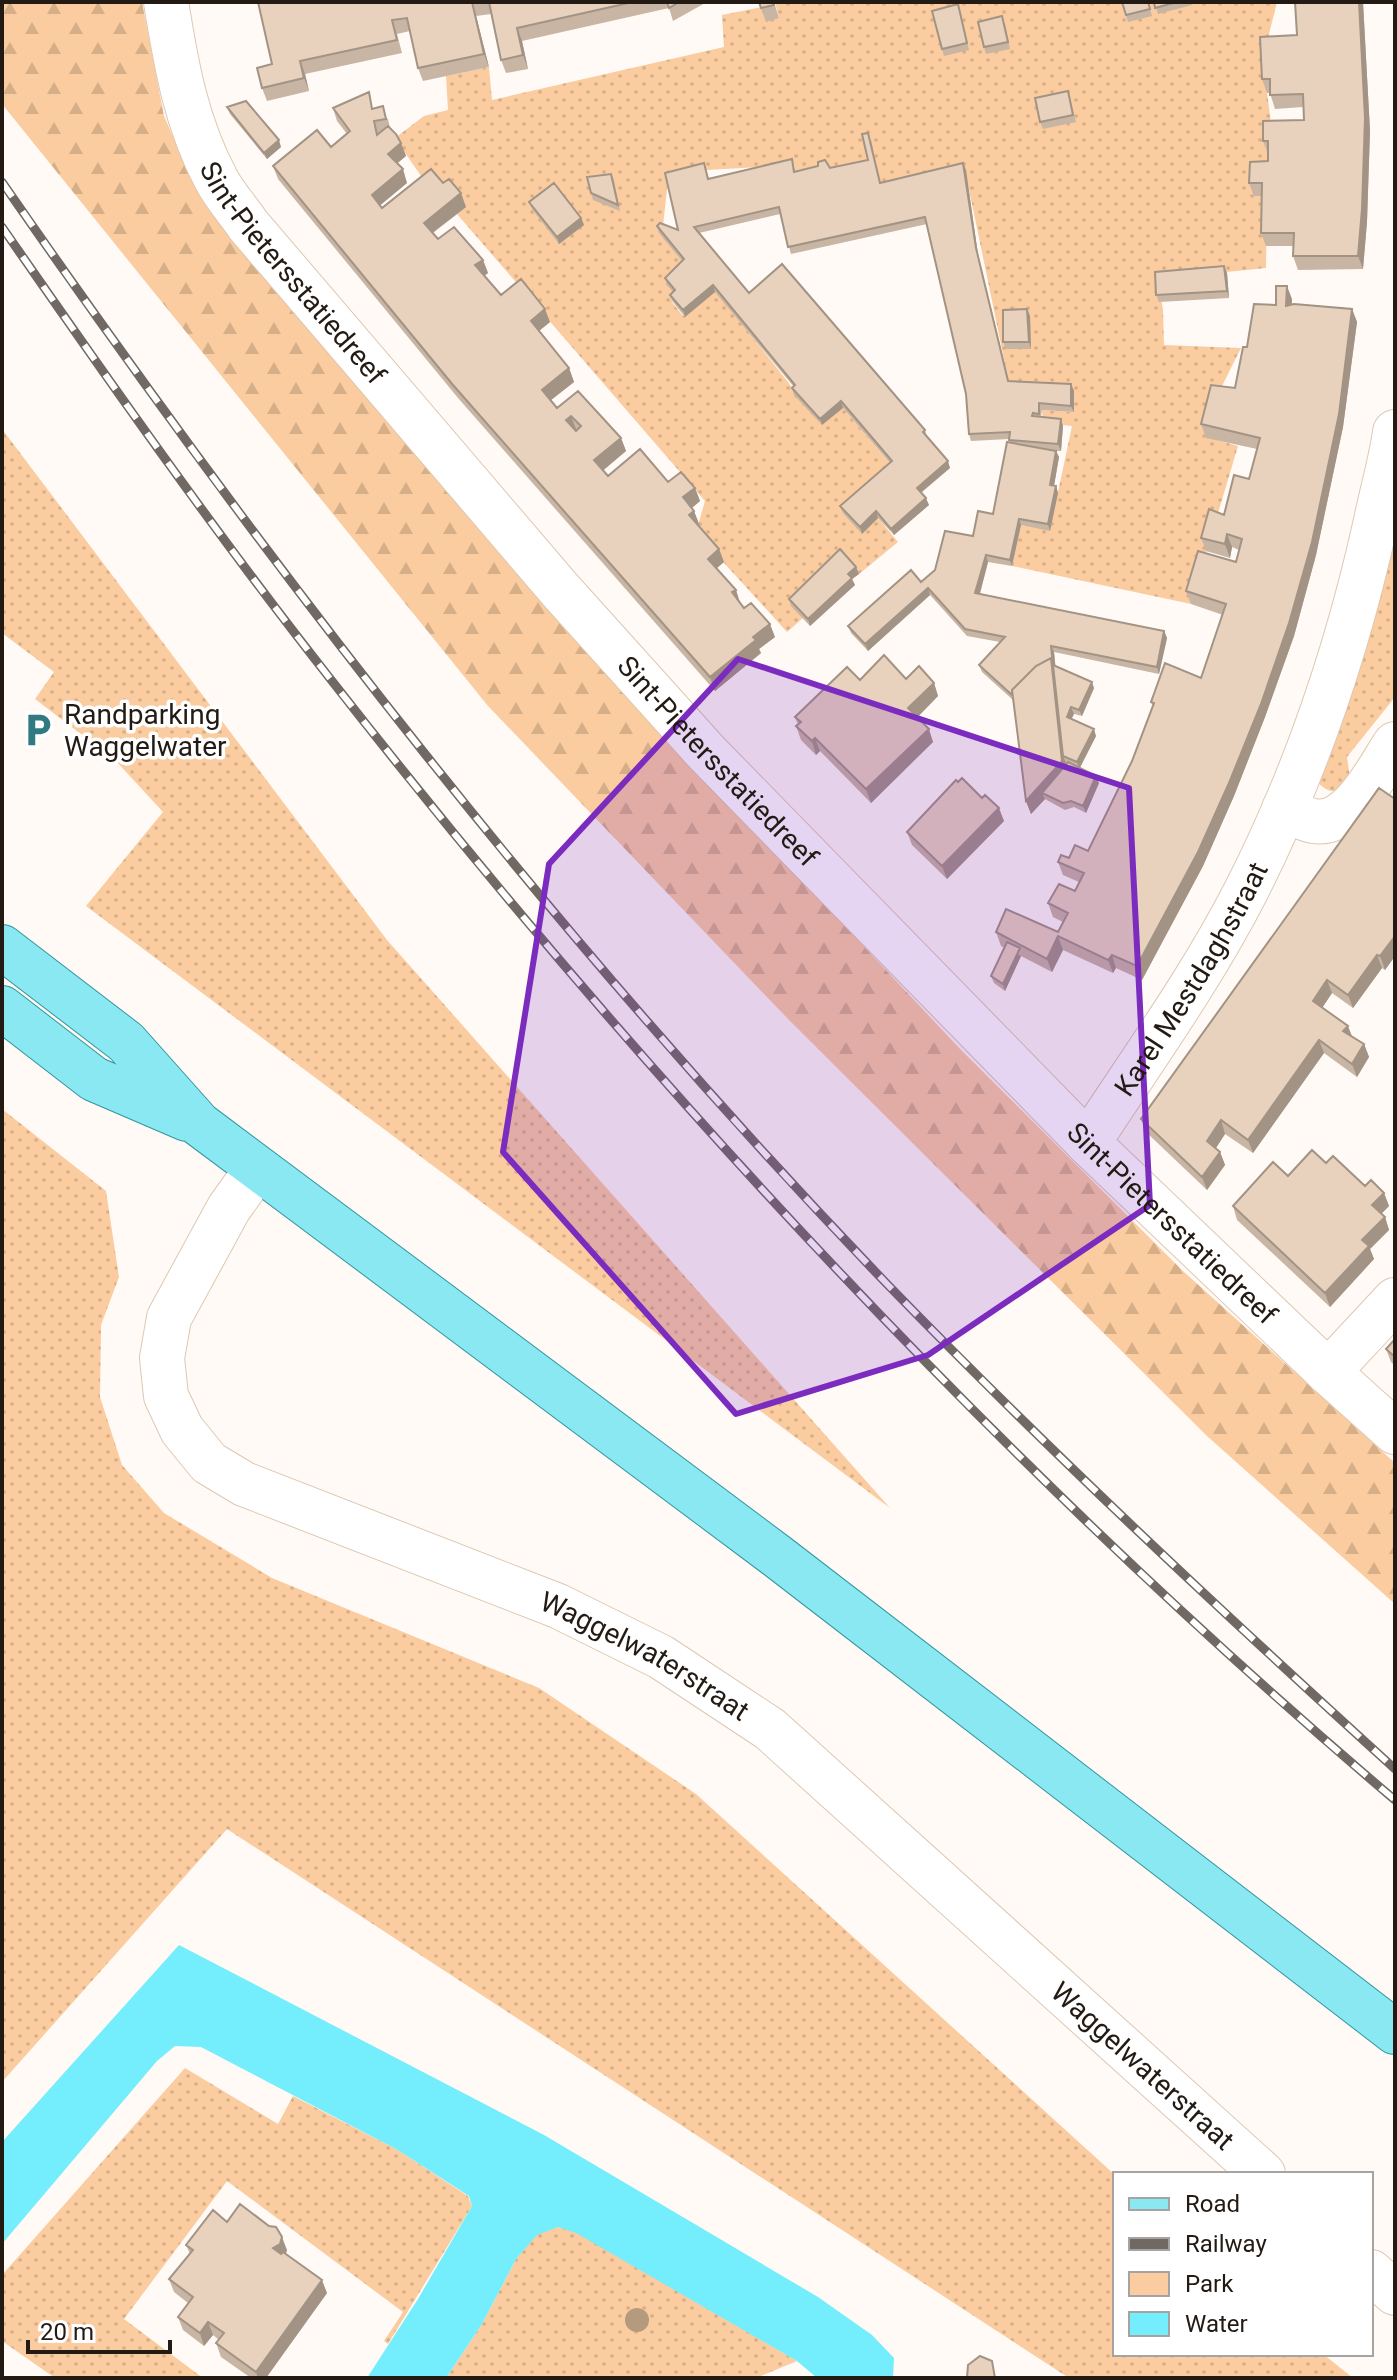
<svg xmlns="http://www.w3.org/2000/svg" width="1397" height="2380" viewBox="0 0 1397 2380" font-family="Roboto,sans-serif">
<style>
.green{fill:url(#green-dots)}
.forest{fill:url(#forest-firs)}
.water{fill:#74edfc}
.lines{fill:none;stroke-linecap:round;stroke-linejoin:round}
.minor-casing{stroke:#ddc8b3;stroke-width:46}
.major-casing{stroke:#33969f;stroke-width:46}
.minor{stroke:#fff;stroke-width:44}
.major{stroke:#8ae8f2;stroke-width:44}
.rail-casing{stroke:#706963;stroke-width:9}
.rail{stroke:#fff;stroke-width:6;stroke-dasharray:18;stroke-linecap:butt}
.tree{fill:#b49b7e}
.wall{fill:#c8b5a3}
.shaded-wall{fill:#a29384}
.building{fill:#e8d2bd;stroke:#a29384;stroke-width:2;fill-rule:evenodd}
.marked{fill:#7b2cbf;fill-opacity:0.2;stroke:#7b2cbf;stroke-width:6;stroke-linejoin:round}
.labels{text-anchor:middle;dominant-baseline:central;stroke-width:7;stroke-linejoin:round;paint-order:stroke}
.street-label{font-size:28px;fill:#221a13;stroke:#fff}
.poi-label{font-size:28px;fill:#221a13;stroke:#fff;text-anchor:start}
</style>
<defs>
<pattern id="green-dots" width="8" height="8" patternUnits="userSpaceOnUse" patternTransform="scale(2)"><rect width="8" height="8" fill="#facc9f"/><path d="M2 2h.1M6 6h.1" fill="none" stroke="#d6af88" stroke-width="1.8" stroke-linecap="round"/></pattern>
<pattern id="forest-firs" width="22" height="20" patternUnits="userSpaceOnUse" patternTransform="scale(2)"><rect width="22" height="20" fill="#facc9f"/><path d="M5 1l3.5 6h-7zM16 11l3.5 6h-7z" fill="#d6af88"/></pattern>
</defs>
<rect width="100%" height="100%" fill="#fffaf6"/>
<!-- green -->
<path class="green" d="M775,2h502l-12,48 2,43 6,44 -6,59 -1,72 -109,11 6,30 1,36 77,3 -25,50 -10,39 32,9 -47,158 -179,-38 9,-41 29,5 22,-104 -29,-3 -1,-13 32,2v-20l-64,-4 -45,-218 -83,20 -12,-51v28l-72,10 -4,-12 -87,5 -39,10 -6,55 26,34 -10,27 -6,6 11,14 32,-26 107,135 21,-17 51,60 -16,50 20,24 -39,32 -16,-18 -51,49 11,13 -16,14 -62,-68 -28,-35 8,-28 -248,-287 8,-8 -30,-33 -12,6 -28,-41 29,-22 24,-6 -2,-34 43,-9 3,33 232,-53 -2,-32 40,-8 17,11z
M2,429l385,511 503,568 -804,-602 77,-94 -48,-52 -80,-61 19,-27 -52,-39z
M1395,507v190l-48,60 4,29c-16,7 -22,8 -35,-5z
M2,1109l104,82 13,86 -18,48 -1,72 22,68 42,48 108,65 267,110 157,106 419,381v179h208l30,24h-284l-842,-549 -225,253z
M185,2068l93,56 15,-28 103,53 72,47 4,10 -84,138 -4,-3 19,-29 -176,-131 -103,138 79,59h-148l-53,-37v-66z
M558,2227l18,5 221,129 -41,17h-310l36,-54 34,-65 21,-25z"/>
<!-- forest -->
<path class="forest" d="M2,2h140l22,114 26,59 417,498 354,377 222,221 212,192v141l-188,-168 -417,-415 -302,-315 -486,-602z"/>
<!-- water -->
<path class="water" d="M179,1945l365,190 274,162 54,38 22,23 -1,20h-76l-20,-17 -221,-128 -18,-6 -21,8 -21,24 -34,65 -36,54h-79l51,-79 54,-93 -3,-10 -73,-47 -195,-102 -26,-1 -18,15 -155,183v-102z"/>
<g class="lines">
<!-- minor casing -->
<g class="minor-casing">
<g id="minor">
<path id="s1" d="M166,2c10,62 20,121 50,177 8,16 22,31 32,46l313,366 145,161 382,391 240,229 67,60"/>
<path d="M1284,809c9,4 19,10 29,12 37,7 64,-50 82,-77"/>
<path id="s2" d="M1088,1143c54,-83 113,-164 158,-252 59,-116 102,-243 130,-370 6,-30 15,-59 19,-89"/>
<path id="s3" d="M257,1169l-28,39 -60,110 -7,40 4,38 16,34 27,33 35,21 314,122 103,51 109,72 493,445"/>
<path d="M1328,1372l67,-72"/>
<path d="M1371,2272l24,21"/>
</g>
</g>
<!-- major casing -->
<g class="major-casing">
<path id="major" d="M2,947l124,95 73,82 578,432 618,476
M2,1008l92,71 93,40"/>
</g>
<!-- minor -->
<use href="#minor" class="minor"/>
<!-- major -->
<use href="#major" class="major"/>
<!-- rail casing -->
<g class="rail-casing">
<path id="rail" d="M2,182c269,388 557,761 885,1102 163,168 334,327 508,485
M2,227c107,154 214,307 330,454 317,405 670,786 1063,1119"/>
</g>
<!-- rail -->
<use href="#rail" class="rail"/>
</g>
<!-- trees -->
<circle class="tree" cx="637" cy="2320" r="12"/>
<!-- wall -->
<path class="wall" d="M258,2h449l-34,19 -4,-13 -147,33 6,28 -22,4 -5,-13 -10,-46 -15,2 13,51 -66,14 -5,-13 -8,-37 -13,3 5,19 -97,21 4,17 -42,10 -5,-13 10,-24z
M759,2h15l5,16 -13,4z
M1148,2l4,14 -24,6 -2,-7z
M1154,2h37l1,3 -34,9z
M1281,2h82l7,129 -3,91 -4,47 -65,1 -5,-14 1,-10h-28l-5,-13 1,-37h-8l-5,-13 19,-22v-7l-5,-13 41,-21 -1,-13 -28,2 -5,-16h-3l-5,-14 35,-44 -2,-33 -13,2z
M960,11l9,39 -25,6 -2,-7z
M1005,23l5,26 -24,5 -2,-7z
M1070,98l6,24 -33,7 -3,-7z
M227,107l54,40 -14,12 -37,-45z
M333,108h41l14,11 2,9 11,15 5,13 -9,7 10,20 -27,22 2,3 61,-25 23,24 -33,26 5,6 45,21 5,13 -4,3 17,19 49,27 -11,9 30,37 5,14 -23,18 6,8 64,30 5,13 -23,19 5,6 60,6 27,6 5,13 -8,7 2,3 5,13 -1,1 21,24 5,13 -8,7 20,21 4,13 4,5 31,29 -16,12 2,4 -46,38 -257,-293 -180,-219 -5,-13 58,-19 16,-13 -10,-13z
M871,139l9,44 86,-13 12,85 31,126 62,3 3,7v21l-32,-2 -1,7 22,9 -2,25h-5l3,6 -5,28 2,1 2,7 -8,38 -29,-6 -9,41 -24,-4 -8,32 184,37 3,7 -8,36 -105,-22 1,14 39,22 -12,28 -8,-2 -3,5 25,17 -16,32 19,15 -13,30 -12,-6 -9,3 -20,-11 -14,15 -5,-13 -13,-101 -31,-28 -3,-7 21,-23 -33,-6 -37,-41 -62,56 -17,-18 -3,-7 73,-44 52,-46 20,-22 17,-72 -1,-3 -38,2 -2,-7 -3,-40 -39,-170 -136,30 -11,-40 -81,19 50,60 176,137 2,7 23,31 -29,25 8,12 -35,30 -16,-17 -16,16 -19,-21 -3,-7 50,-43 -47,-55 -21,17 -28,-30 -2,-7 2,-1 -79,-95 -30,25 -12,-15 -3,-7 3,-3 -6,-7 -2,-7 17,-17 -23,-28 -2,-7 21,4 26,-67 5,16 83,-20 4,13 34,-4 38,-8z
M611,174l3,6 6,31 -27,-11 -2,-7z
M529,202l52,16 3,7 -25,19 -27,-35z
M1224,266l3,7 2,25 -70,4 -3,-7z
M1292,299v5l60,5 5,13 -14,105 -27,128 -22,81 -29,81 -31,79 -31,70 -61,114 -26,-12 -3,5 -50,-23 -11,22 -31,-16 -16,35 -11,-8 -3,-7 14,-28 -4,-2 -5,-14h62l5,-10 -10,-5 -5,-14 27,-12 4,-9 -16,-7 -5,-13 30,-11 44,-90 21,-54 -2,-5 50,-24 22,-63 -32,-11 -5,-13 50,-29 3,-12 -7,-3 -2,11 -24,-7 -5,-13 23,-23 25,-36 8,-30 -51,-11 -5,-14 34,-36 12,-41 29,-42z
M1027,309l3,7 1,33h-25l-3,-7z
M856,567l3,7 -7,5 3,6 -45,41 -19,-20 -2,-7z
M906,679l28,4 4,13 -21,21 16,25 -62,61 -51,-52 -4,4 -15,-15 -5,-14 2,-1 -3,-8 65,-37z
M982,798l22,23 -57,58 -35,-34 -5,-13z
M1395,799v157l-10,14 -3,-2 -29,40 -21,-15 -10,15 30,28 12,8 5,13 -12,20 -33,-24 -71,100 -28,-19 -9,14 4,4 5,13 -18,25 -61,-58 -5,-13z
M1326,1163l39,23 19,7 5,13 -8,8 4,3 4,13 -19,19 4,10 -44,48 -93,-87 -4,-14 55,-30z
M1395,1339v27l-4,-4 -5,-13z
M227,2222l60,28 -1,4 41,39 -61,85h-15l-30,-21 -5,-14 3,-3 -6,-5 -9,11 -21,-16 -5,-13 10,-14 -14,-11 -5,-13 21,-25 -4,-9z"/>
<!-- shaded-wall -->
<path class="shaded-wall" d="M472,2l4,14 13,51 -5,-13z
M1359,2h4l7,129 -3,91 -4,47 -5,-13z
M517,28l5,13 6,28 -5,-14z
M300,61l5,13 4,17 -5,-13z
M279,140l2,7 -14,12 -3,-6z
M401,143l5,13 -13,11 -5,-13z
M963,163l3,7 12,85 32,133 -34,-140z
M403,169l4,14 -30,25 -5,-13z
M461,193l5,14 -38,29 -4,-13z
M581,218l3,7 -25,19 -2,-7z
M483,260l5,13 -8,6 -5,-14z
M1224,266l3,7 2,25 -2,-7z
M713,285l2,7 -30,25 -2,-7z
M1287,286l5,13 -1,20 -5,-13z
M545,309l5,13 -15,12 -4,-13z
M1027,309l3,7 1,33 -2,-7z
M1352,309l5,13 -14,105 -27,128 -22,81 -29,81 -31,79 -31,70 -61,114 -5,-14z
M569,368l5,14 -28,22 -4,-14z
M1071,384l3,7v21l-3,-6z
M841,401l2,7 -21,17 -2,-6z
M571,416l5,13 -5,5 -5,-14z
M1061,419l2,7 -2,25 -3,-7z
M621,438l5,13 -27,23 -5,-14z
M1056,451l3,6 -6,35 -3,-7z
M948,461l2,7 -31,26 -2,-6z
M1056,486l2,7 -8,38 -2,-7z
M695,488l5,13 -12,10 -5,-14z
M926,498l3,7 -35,30 -3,-6z
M694,511l5,13 -6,5 -4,-14z
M876,511l2,7 -16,16 -2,-7z
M1019,519l2,6 -9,41 -2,-6z
M1227,534l5,13 -2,11 -5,-14z
M719,549l5,13 -12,10 -4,-13z
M986,555l2,7 -10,38 -3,-7z
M856,567l3,7 -7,5 3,6 -45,41 -2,-7 40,-45z
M928,588l2,7 -62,56 -3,-7z
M736,590l4,13 -8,-11z
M770,624l5,13 -16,12 2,4 -46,38 -5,-14 43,-40z
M1164,631l3,7 -8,36 -2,-7z
M1051,646l3,6 11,105 -2,-1 3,7 1,12 -25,18 3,6 -14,15 -5,-13 25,-143z
M1092,682l2,6 -12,28 -3,-6z
M934,683l4,13 -25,26 -5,-14z
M1071,707l3,7 -5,10 -2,-7z
M929,729l4,13 -62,61 -5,-14z
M1094,729l2,7 -17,33 -2,-7z
M815,738l5,13 -4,4 -4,-14z
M1096,776l3,7 -13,30 -3,-7z
M999,808l5,13 -57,58 -5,-13z
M1058,936l5,14 -11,22 -5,-13z
M1395,936v20l-10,14 -5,-14z
M1017,954l4,2 -16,35 -2,-7z
M1112,955l4,13 -3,5 -5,-13z
M1377,955l5,13 -29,40 -5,-13z
M1327,980l5,13 -14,21 -5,-13z
M1348,1026l5,13 -10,-8z
M1319,1040l5,13 -71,100 -5,-13z
M1364,1044l5,13 -12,20 -5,-13z
M1221,1120l4,14 -13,20 -5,-13z
M1220,1152l5,13 -18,25 -5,-13z
M1384,1193l5,13 -12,12 -5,-13z
M1385,1217l4,13 -19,19 4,10 -44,48 -5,-14 37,-53z
M282,2237l5,13 -3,7 -11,-9z
M322,2280l5,13 -61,85h-8l-2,-6z
M208,2322l5,13 -9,11 -4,-13z"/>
<!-- building -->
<path class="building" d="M258,2h216h-2l12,52 -66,14 -11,-50 -15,2 5,20 -97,21 4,17 -42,10 -5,-20 15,-4z
M489,2h144l-116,26 6,27 -22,5z
M667,2h12l-10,6z
M759,2h14l1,3 -13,3z
M1122,2h26l2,7 -24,6z
M1154,2h23l-22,6z
M1295,2h64l6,116 -3,91 -4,47h-65l1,-23h-33l1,-50h-13l1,-21 18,-1v-20h-5v-20l41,-1 -1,-26 -33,1v-16h-8l-2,-42 37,-2z
M958,4l9,39 -25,6 -10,-38z
M1002,16l6,26 -24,5 -6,-25z
M1068,91l5,24 -33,7 -5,-24z
M369,92l3,17 11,-3 3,13 -12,2 3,14 11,-9 8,8 5,9 -13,11 15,15 -31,26 10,13 49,-39 12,14 6,-4 12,14 -37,30 14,16 16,-12 29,33 -8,5 26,30 20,-16 24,30 -14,12 38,47 -27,22 15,18 21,-17 43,47 -27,22 14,16 32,-27 28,33 13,-10 14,16 -12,9 11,14 -5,4 30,34 -11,10 28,31 -4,2 12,16 7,-5 19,21 -17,13 3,3 -46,37 -257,-292 -180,-219 44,-36 14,17 19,-16 -17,-23zM571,416l10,10 -5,5 -10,-11z
M246,101l33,39 -15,13 -37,-46z
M868,133l12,50 83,-20 13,85 32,133 63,3v22l-32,-3v11l-6,-1 -1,3 29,3 -3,25 -49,-4 1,-8 -41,2 -3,-40 -41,-177 -137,30 -9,-40 -85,20 55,66 33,-29 143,166 -2,2 25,29 -31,27 9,10 -35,31 -15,-18 -16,16 -20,-21 52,-45 -51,-60 -21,18 -28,-31 3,-3 -82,-100 -30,25 -13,-15 5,-5 -10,-12 19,-19 -27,-33 3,-3 18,7 -13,-57 39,-10 4,16 84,-20 2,13 24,-6v-4l7,-2 5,8 38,-8 -6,-26z
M611,174l7,31 -27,-12 -4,-16z
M554,183l27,35 -24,19 -28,-35z
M1224,266l3,25 -71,4 -1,-23z
M1276,286h11l-1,20 8,-2 58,5 -13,105 -27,128 -23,81 -28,81 -32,79 -31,69 -61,114 -25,-11 -4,5 -50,-24 -11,23 -51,-27 10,-23 52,23 10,-19 -20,-10 11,-19 16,7 9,-18 -26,-11 3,-7 8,3 6,-13 13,6 44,-90 22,-58 -3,-1 14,-39 36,15 25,-74 -40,-13 12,-40 38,11 6,-23 -15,-5 -2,10 -24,-6 8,-29 15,6 10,-40 15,4 11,-41 -59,-14 10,-39 24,3 8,-41h4l7,-43 22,1z
M1027,309l2,33h-26v-32z
M1007,442l49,9 -6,34 6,1 -8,38 -29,-5 -9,41 -24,-5 -11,38 189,38 -7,36 -106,-21 2,19 -2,-7 -15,8 -24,24v5l-33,-30 26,-28 -40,-8 -37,-41 -63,56 -17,-18 63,-56 10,12 14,-12 10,-39 28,5 5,-25 15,3z
M840,549l16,18 -8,7 4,4 -44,41 -19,-20z
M884,655l22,24 13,-13 15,17 -26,25 21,21 -63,60 -51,-51 -3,3 -16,-15 5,-4 -6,-5 52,-50 13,13z
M1051,658l11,103 -36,40 -14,-111 24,-24z
M1053,665l39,17 -13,28 -8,-3 -4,10 27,12 -17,33 -14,-6z
M1068,762l28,14 -13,30 -12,-5 -8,2 -21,-10z
M962,778l20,20 3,-3 14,13 -57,58 -35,-34 49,-52 2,2z
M1379,788l16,11v137l-15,20 -3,-1 -29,40 -21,-15 -14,21 35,25 -5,5 21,13 -12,20 -33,-24 -71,100 -27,-20 -14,21 13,11 -18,25 -61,-58z
M1007,942l13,6 -17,36 -12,-8z
M1312,1150l14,13 7,-7 32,30 6,-6 13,13 -12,12 13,12 -23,23 7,6 -44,47 -92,-87 40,-44 15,14z
M1395,1339v18l-9,-8z
M240,2204l29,22 7,1 6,10 -2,7 -7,4 8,6 2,-2 39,28 -66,92 -40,-29 8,-10 -16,-11 -8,11 -22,-16 15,-20 -24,-18 24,-29 -7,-5 27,-35 14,12z
M980,2356l12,5 3,17h-28l1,-13z"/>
<!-- marked area -->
<path class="marked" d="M738,659l391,129 21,417 -222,150 -192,59 -233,-262 46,-288z"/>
<!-- icons -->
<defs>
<g id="parking-bare" transform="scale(2.76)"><path d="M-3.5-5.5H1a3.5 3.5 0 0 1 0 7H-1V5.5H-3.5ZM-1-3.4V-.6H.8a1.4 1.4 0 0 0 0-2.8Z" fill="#327a82" stroke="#fff" stroke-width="2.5" paint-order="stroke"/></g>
</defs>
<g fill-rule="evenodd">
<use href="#parking-bare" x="38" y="730"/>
</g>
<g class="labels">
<!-- street labels -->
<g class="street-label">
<text stroke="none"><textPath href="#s1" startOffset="306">Sint-Pietersstatiedreef</textPath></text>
<text stroke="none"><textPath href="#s1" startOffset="954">Sint-Pietersstatiedreef</textPath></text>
<text stroke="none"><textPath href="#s2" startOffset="194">Karel Mestdaghstraat</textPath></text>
<text stroke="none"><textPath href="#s1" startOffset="1602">Sint-Pietersstatiedreef</textPath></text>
<text stroke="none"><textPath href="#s3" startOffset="810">Waggelwaterstraat</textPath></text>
<text stroke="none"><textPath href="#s3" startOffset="1458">Waggelwaterstraat</textPath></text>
</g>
<!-- poi labels -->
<g class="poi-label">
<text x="64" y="714">Randparking<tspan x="64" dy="32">Waggelwater</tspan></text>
</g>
</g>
<!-- border -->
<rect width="1397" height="2380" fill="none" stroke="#221a13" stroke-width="8"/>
<!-- legend -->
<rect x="1113" y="2172" width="260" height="184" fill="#ffffff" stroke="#a7a3a1" stroke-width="2"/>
<rect x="1129" y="2198" width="40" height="12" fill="#8ae8f2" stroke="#a7a3a1" stroke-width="2"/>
<text x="1185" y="2212" font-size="24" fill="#221a13">Road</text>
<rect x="1129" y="2238" width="40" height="12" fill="#706963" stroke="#a7a3a1" stroke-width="2"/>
<text x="1185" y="2252" font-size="24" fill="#221a13">Railway</text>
<rect x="1129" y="2272" width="40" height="24" fill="#facc9f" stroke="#a7a3a1" stroke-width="2"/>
<text x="1185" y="2292" font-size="24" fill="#221a13">Park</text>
<rect x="1129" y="2312" width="40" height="24" fill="#74edfc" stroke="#a7a3a1" stroke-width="2"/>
<text x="1185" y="2332" font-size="24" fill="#221a13">Water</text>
<!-- scale -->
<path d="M28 2340v12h142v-12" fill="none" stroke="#221a13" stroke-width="4"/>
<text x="40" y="2340" font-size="24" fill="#221a13" stroke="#ffffff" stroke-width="6" paint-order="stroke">20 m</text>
</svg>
